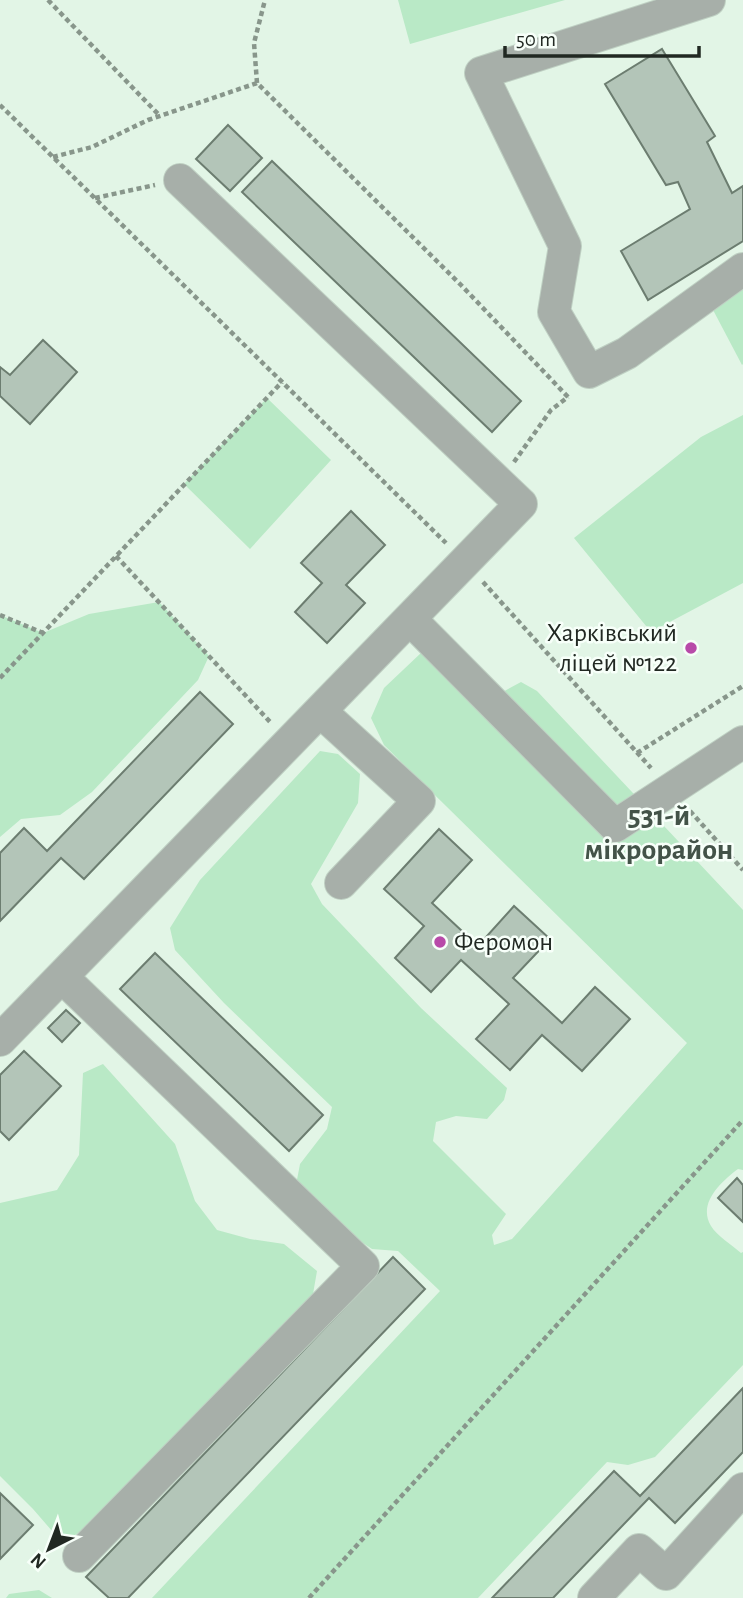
<svg xmlns="http://www.w3.org/2000/svg" width="743" height="1598" viewBox="0 0 743 1598" font-family="'Alegreya Sans',sans-serif">
<style>
.green{fill:#b9e9c6}
.building{fill:#b3c5b8;stroke:#6c7d70;stroke-width:2}
.lines{fill:none;stroke-linecap:round;stroke-linejoin:round}
.minor-casing{stroke:#bfd0c3;stroke-width:34}
.path{stroke:#88968b;stroke-width:4.5;stroke-dasharray:5 3.5;stroke-linecap:butt}
.minor{stroke:#a7afa9;stroke-width:32}
.poi-dot{fill:#b84aa9;stroke:#f7fff9;stroke-width:2.5}
.labels{text-anchor:middle;dominant-baseline:central;stroke-width:5;stroke-linejoin:round;paint-order:stroke}
.poi-label{font-size:26px;fill:#212822;stroke:#f7fff9;text-anchor:end}
.quarter-label{font-size:30px;font-weight:bold;fill:#435348;stroke:#f7fff9}
</style>
<rect width="100%" height="100%" fill="#e2f5e6"/>
<!-- green -->
<path class="green" d="M398,0h167l-155,44z
M743,285v79l-1,1 -30,-57z
M267,398l64,62 -81,89 -66,-65z
M743,415v168l-92,49 -77,-94 127,-101z
M159,602l50,54 -11,24 -106,112 -32,23 -39,4 -21,18v-222l43,18 46,-19z
M422,652l77,42 22,-12 16,9 206,219v260l-5,-1c-16,12 -41,34 -27,57 6,10 21,19 30,27l2,-1v113l-88,92 -27,8 -21,-3 -129,136h-326l288,-307 -42,-40 -26,-2 -45,-30 -31,-34 4,-21 27,-35 5,-22 -108,-104 -49,-53 -5,-22 30,-48 120,-129 18,3 22,20 -2,29 -47,81 11,20 99,104 86,80 -3,12 -17,19 -31,-3 -20,6 -3,19 73,73 -14,21 2,10 18,-6 175,-196 -303,-298 -13,-27 13,-30z
M103,1064l72,80 20,57 22,29 33,9 34,5 33,27 -4,23 -210,222 -28,19 -16,4 -26,-30 -33,-33v-273l57,-13 22,-35 4,-82z
M39,1590l13,8h-46l3,-4z"/>
<!-- building -->
<path class="building" d="M662,49l53,87 -8,6 25,51 11,-7v55l-95,59 -27,-49 69,-42 -12,-27 -12,3 -61,-101z
M228,125l34,33 -32,33 -34,-32z
M272,161l249,240 -29,31 -250,-240z
M43,340l34,32 -47,52 -30,-28v-29l10,8z
M351,511l34,34 -39,40 19,18 -38,40 -32,-31 27,-29 -21,-20z
M200,692l33,32 -149,155 -23,-21 -61,63v-68l24,-25 23,23z
M439,829l33,31 -40,43 46,43 36,-40 36,33 -37,39 49,45 33,-36 35,32 -48,52 -40,-36 -32,35 -34,-31 33,-35 -48,-44 -30,32 -36,-34 29,-32 -40,-37z
M155,953l168,162 -34,36 -169,-162z
M66,1010l14,13 -18,19 -14,-14z
M24,1051l37,35 -52,54 -9,-9v-56z
M737,1178l6,7v37l-25,-24z
M393,1257l32,32 -297,309h-19l-23,-21z
M743,1388v64l-68,71 -26,-25 -96,100h-61l122,-127 26,25z
M0,1493l33,32 -33,34z"/>
<g class="lines">
<!-- minor casing -->
<g class="minor-casing">
<path id="minor" d="M709,0l-228,73 84,173 -11,66 35,60 38,-19 116,-84
M410,619l205,207 128,-84
M320,711l99,90 -78,82
M62,977l301,289 -284,290
M0,1040l521,-536 -341,-324
M594,1598l45,-48 27,24 77,-85"/>
</g>
<!-- path -->
<path class="path" d="M48,0l112,116
M257,83l-3,-40 11,-43
M0,105l446,438
M53,157l39,-10 56,-27 109,-37 204,202 107,112
M95,198l60,-13
M514,462l37,-52 17,-13
M116,556l156,168
M483,582l168,186
M0,615l43,18
M0,678l282,-296
M637,753l106,-67
M690,811l53,59
M309,1598l434,-478"/>
<!-- minor -->
<use href="#minor" class="minor"/>
</g>
<!-- markers -->
<g class="poi-dot">
<circle cx="691" cy="648" r="7"/>
<circle cx="440" cy="942" r="7"/>
</g>
<g class="labels">
<!-- poi labels -->
<g class="poi-label">
<text x="677" y="633">Харківський<tspan x="677" dy="30">ліцей №122</tspan></text>
<text x="454" y="942" text-anchor="start">Феромон</text>
</g>
<!-- quarter labels -->
<g class="quarter-label">
<text x="659" y="816">531-й<tspan x="659" dy="34">мікрорайон</tspan></text>
</g>
</g>
<!-- north arrow -->
<g transform="translate(49 1549) rotate(222)" stroke="#f7fff9" stroke-width="5" paint-order="stroke">
<path d="M0-5L12 26L0 18L-12 26Z" fill="#212822"/>
<text y="-10" font-size="19" font-weight="bold" text-anchor="middle" fill="#212822">N</text>
</g>
<!-- scale -->
<path d="M505 46v10h194v-10" fill="none" stroke="#212822" stroke-width="3.5"/>
<text x="516" y="46" font-size="21" fill="#212822" stroke="#f7fff9" stroke-width="5" paint-order="stroke">50 m</text>
</svg>
